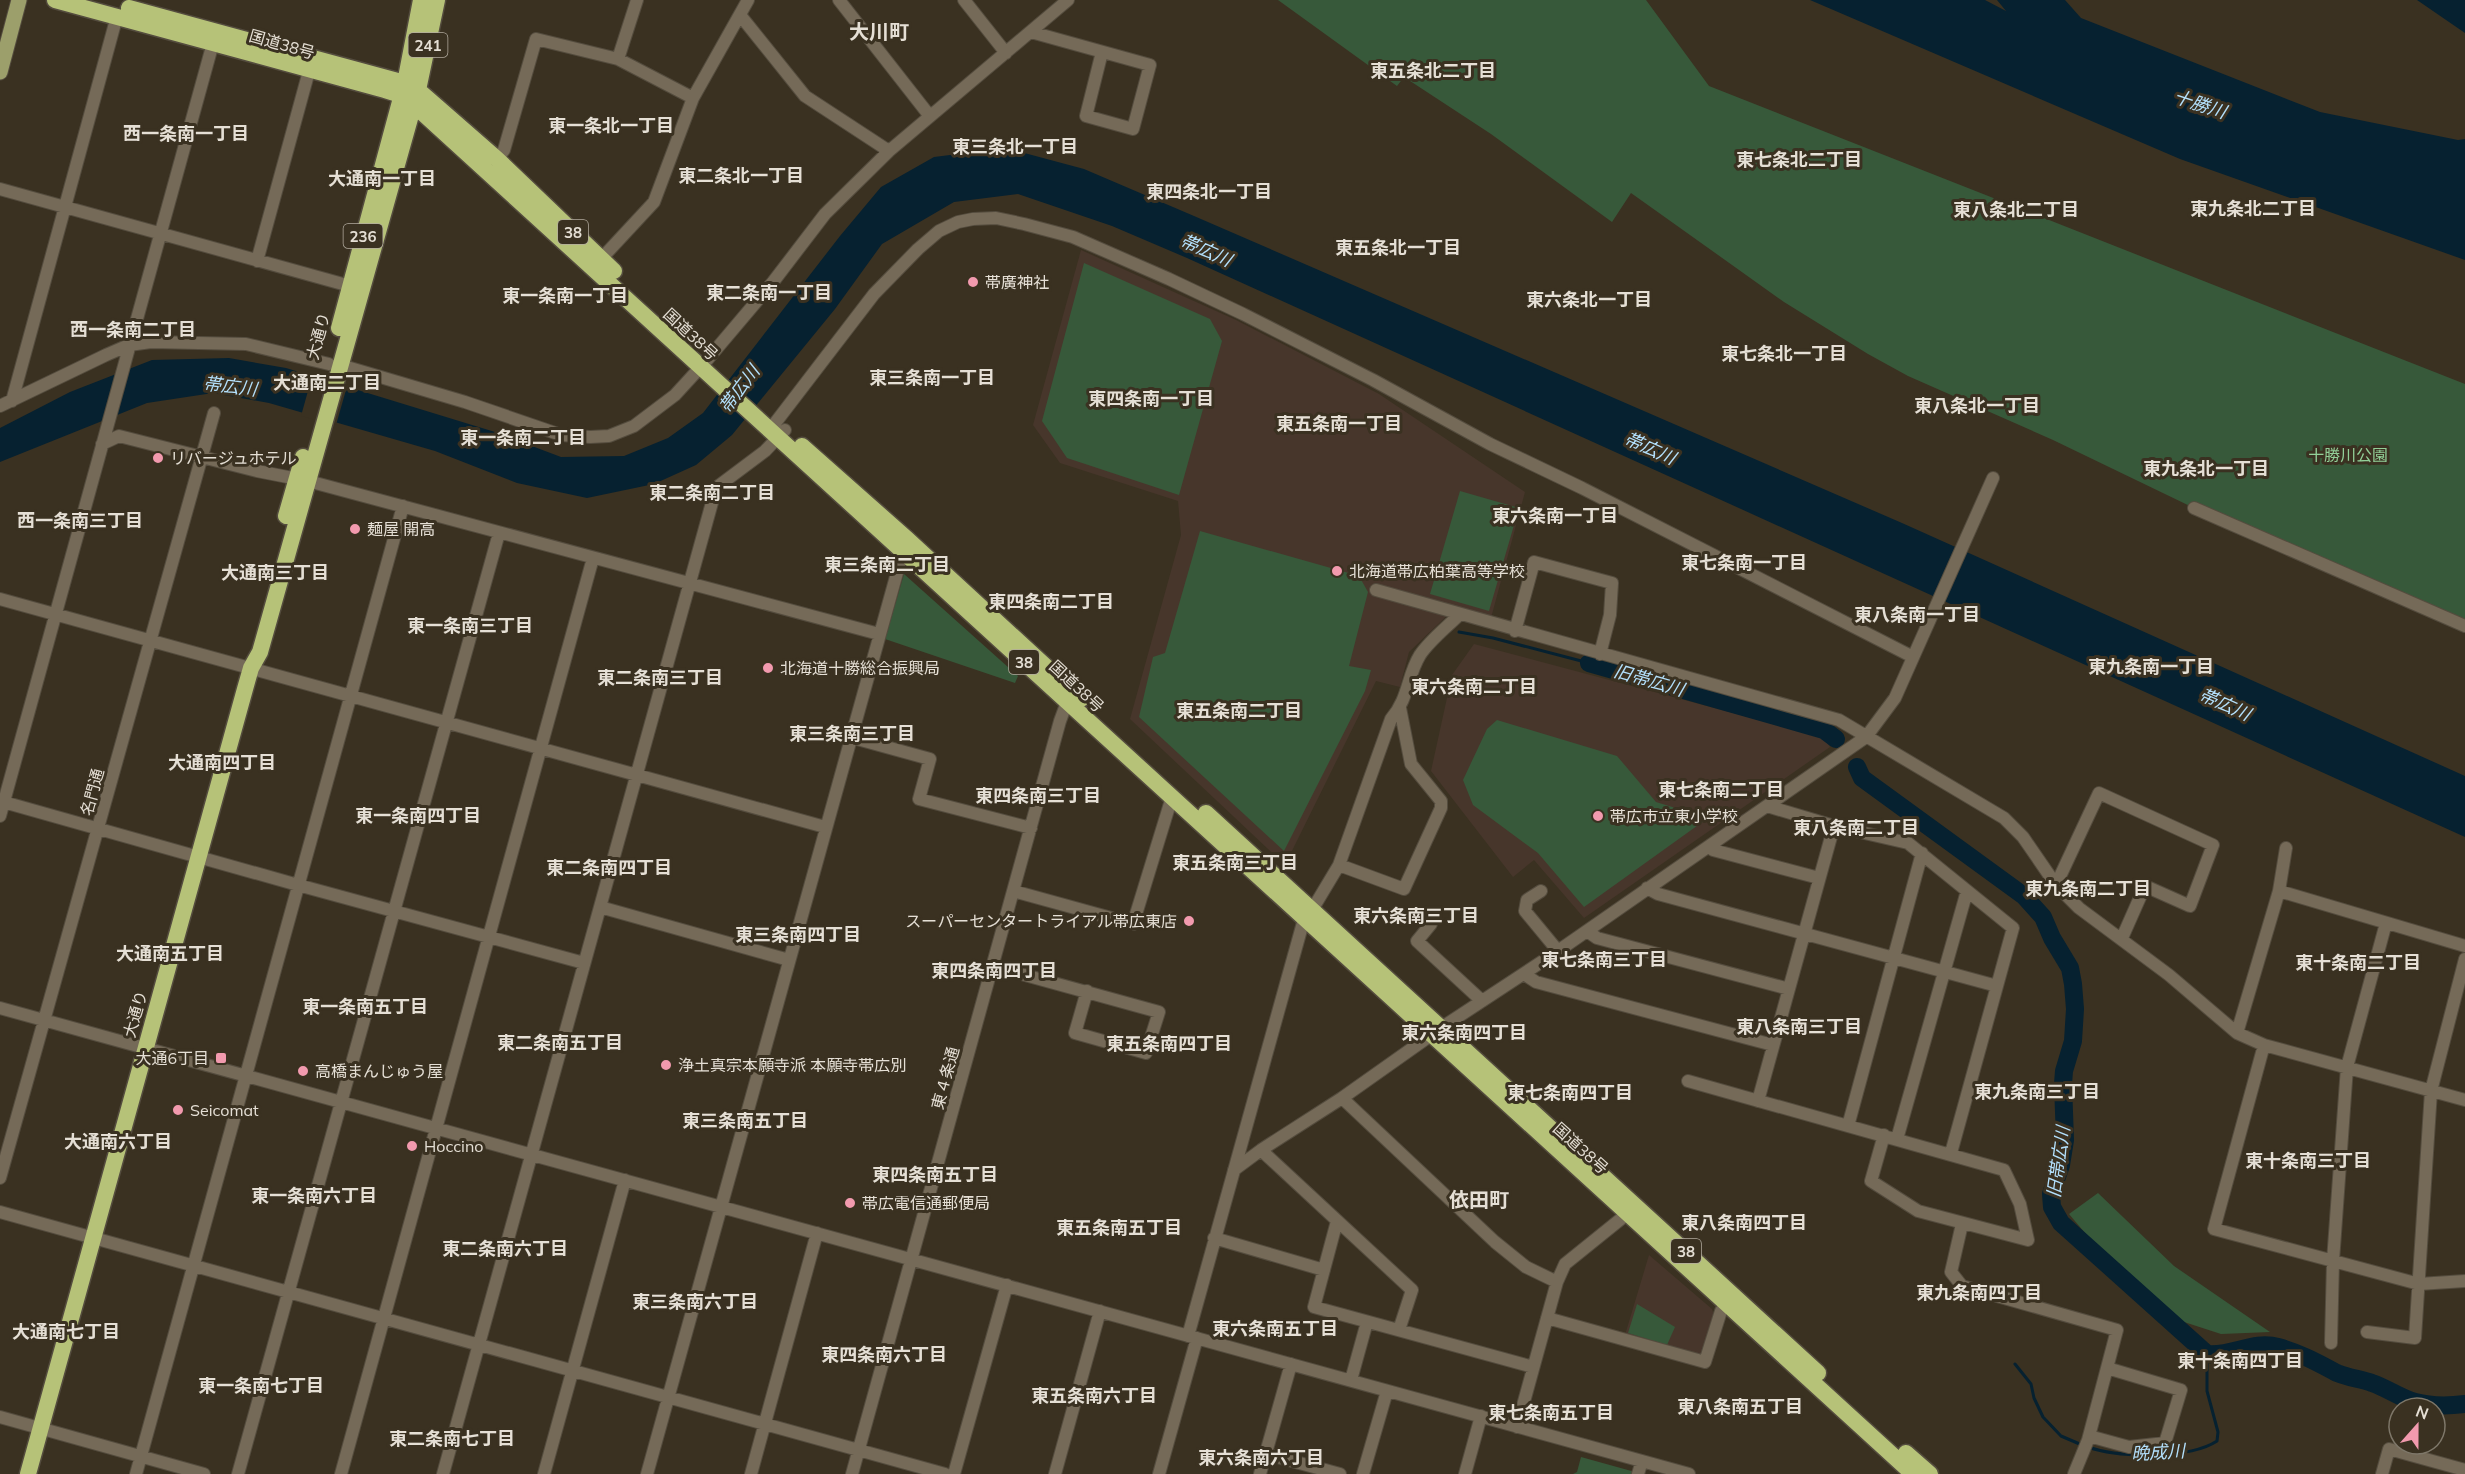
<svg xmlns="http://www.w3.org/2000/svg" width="2465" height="1474" viewBox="0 0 2465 1474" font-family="Mulish,'Noto Sans JP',sans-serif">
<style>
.education{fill:#47362b}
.green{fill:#37593a}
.water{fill:#062130}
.pier{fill:#3a3121}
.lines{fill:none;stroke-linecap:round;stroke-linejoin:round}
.stream{stroke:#062130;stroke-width:3}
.river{stroke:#062130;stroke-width:18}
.minor-casing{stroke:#544c3e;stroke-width:14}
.major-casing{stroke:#544c3e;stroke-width:17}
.highway-casing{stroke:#544c3e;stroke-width:19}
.minor{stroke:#756a58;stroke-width:12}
.major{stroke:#9c9f6b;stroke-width:15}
.highway{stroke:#b6c278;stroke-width:16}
.poi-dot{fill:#f29aae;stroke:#3a3121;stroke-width:2}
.labels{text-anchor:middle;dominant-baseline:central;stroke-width:6;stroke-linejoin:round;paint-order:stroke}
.shield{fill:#3a3121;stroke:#b2ab9f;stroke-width:1.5}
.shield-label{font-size:15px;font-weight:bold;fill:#e5dfd5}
.street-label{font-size:16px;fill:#e5dfd5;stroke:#3a3121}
.poi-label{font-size:16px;fill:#e5dfd5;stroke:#3a3121;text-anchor:start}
.park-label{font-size:16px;fill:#92d098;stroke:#3a3121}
.neighbourhood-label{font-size:18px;font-weight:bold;fill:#e5dfd5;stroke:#3a3121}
.water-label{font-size:18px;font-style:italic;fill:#b2dffb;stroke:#3a3121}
.quarter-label{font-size:20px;font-weight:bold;fill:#e5dfd5;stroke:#3a3121}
</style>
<rect width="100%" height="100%" fill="#3a3121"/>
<!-- education -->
<path class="education" d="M1081,250l155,70 143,74 146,98 -34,126 -36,-10 -46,44 -9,35 -24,-6 -91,184 -155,-146 51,-184 -3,-34 -118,-38 -27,-38z
M1474,644l349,93 7,10 -246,171 -50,-58 -21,17 -82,-106 21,-96z
M1649,1255l63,54 3,9 -12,37 -8,1 -70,-21z"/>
<!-- green -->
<path class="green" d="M1278,0h368l63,86 756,298v242l-271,-118 -141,-68 -145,-64 -40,-22 -84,-52 -153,-109 -19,29 -121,-88 -87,-57 -7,9z
M1084,263l126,56 12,22 -43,154 -112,-37 -25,-37z
M1460,491l59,17 -30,103 -59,-17z
M1200,531l159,45 9,16 -19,74 22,4 -6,21 -81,160 -145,-134 14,-60 12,-4z
M904,574l114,102 -3,7 -130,-44z
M1497,720l120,36 39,46 52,16 -124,89 -46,-54 -65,-48 -10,-25 24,-51z
M2098,1193l76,73 96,66 -49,2 -40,-13 -90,-81 -22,-26z
M1637,1304l38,23 -8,18 -39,-12z
M1581,1457l54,15 -1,2h-61l4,-2z"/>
<!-- water -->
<path class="water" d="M1810,0h175l21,11 -9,-11h68l16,18 239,94 138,28 7,-1v121l-285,-101z
M2417,0h48v33z
M1006,148l78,21 110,47 708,307 563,253v61l-1278,-579 -75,-32 -94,-32 -64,8 -72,42 -47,65 -103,126 -36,30 -42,19 -67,14 -70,-15 -82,-32 -166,-48 -56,-10 -66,10 -147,59v-34l70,-36 82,-32 77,-2 57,10 209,64 66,25 63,-1 44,-18 35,-25 137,-177 41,-49 53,-30z"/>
<!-- pier -->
<path class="pier" d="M313,373l35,10 -12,42 -35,-9z"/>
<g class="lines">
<!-- stream -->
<path class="stream" d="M1459,632l34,6 96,25
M2015,1364l16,20 3,14 9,19 18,19 21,9
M2088,1447c31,11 102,12 129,-6l1,-9 -11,-41v-37"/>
<!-- river -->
<path class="river" d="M1589,663l235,67 12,9
M1857,767l5,11 162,118 19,21 9,21 18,30 3,16 2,25 -2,32 -9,30 -1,13 2,56 -4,25 -10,29 1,13 9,16 146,131c25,3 46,-14 71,-7 22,6 40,16 59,26 12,5 24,6 35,10 15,5 28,15 43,19 15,4 34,4 50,2"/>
<!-- minor casing -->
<g class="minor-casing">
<path id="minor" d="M839,0l90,115
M964,0l42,53
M740,15l65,81 84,55
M1031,32l119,33 -17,64 -47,-13 16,-64
M618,59l19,-59
M497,159l7,-9 32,-111 82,20 75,39
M0,189l350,97
M601,259l53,-57 39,-104 55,-98
M257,261l52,-190
M340,365l125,37 96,33 29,2 19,-1 25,-10 41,-31 32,-35 66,-78 52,-68 64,-63 179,-151
M12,401l105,-385
M0,406l106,-51 23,-10 22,-3 95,2 83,20
M769,431l105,-137 44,-45 21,-18 19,-9 15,-3 23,-1 28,6 49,13 96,42 74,35 130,66 117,64 92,44 331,169
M102,444l17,-8 138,35 51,10 571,153
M2194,508l271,118
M1376,590l463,130 165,98 19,19 33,48 23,23 90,67 68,58 27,12 201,55
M0,599l825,228
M1515,631l19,-69 78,21 -2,32 -10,39
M850,737l80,22 -11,40 112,29
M0,801l298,84 286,78
M1767,806l67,20 74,17 105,85 -62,225
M0,816l213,-773
M1709,846l4,4 106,28
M1339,865l65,24 37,-81v-7l-30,-37 -11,-56
M2056,885l43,-92 114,52 -23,61 -45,-20 -23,52
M1647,888l11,6 339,92
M1013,891l120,33 39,-127
M1541,891l-14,9 -2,11 33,40
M2279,891l186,55
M600,907l189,53
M1312,910l27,-45 52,-146c18,-21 16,-43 29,-64 10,-15 27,-28 40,-41
M1431,924l-14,17 65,60
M1587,931l10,7 192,51
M992,966l167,46 -13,41 -71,-20 12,-42
M1524,974l12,8 237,63
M0,1008l1689,466
M2237,1033l42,-142 7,-43
M2264,1045l-50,184 205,55 46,-3
M1688,1081l316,89 16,34 8,36 -110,-29 -47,-30 13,-46
M1342,1098l153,144 31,25 31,15
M1758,1101l76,-275
M1848,1126l74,-273
M1897,1139l70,-248
M1261,1150l151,140 -13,40
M1234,1170l27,-20 81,-52 99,-70 117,-77 308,-214 29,-39 98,-220
M0,1178l214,-765
M0,1212l945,262
M1337,1221l-23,86 219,60
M1962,1224l-11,48 11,14 155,44 -29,110 -14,34
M1214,1238l110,32
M1547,1318l158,44 16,-51 6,-6
M2367,1332l48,6 16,-247 34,-132
M1188,1336l116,-417
M2331,1343l2,-82 14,-194 39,-144
M1351,1380l16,-58
M0,1417l204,57
M1517,1427l40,-145 8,-18 62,-50
M2089,1436l40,11 36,-4 16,-53 -74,-22
M1266,1454l74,20
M136,1474l267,-968
M238,1474l261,-941
M341,1474l252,-916
M443,1474l270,-975 4,-12 48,-36 20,-21
M544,1474l81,-294
M647,1474l258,-930
M751,1474l66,-241
M852,1474l208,-753 7,-19 5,-6
M954,1474l53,-189
M1055,1474l45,-163
M1159,1474l38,-136
M1260,1474l31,-110
M1363,1474l24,-83
M1465,1474l16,-58
M1638,1474l4,-13
M2382,1474l7,-25 76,21"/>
</g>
<!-- major casing -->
<g class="major-casing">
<path id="major" d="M0,72l19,-72"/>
</g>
<!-- highway casing -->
<g class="highway-casing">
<path id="highway" d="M55,0l330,90 16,5 13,10 1499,1369
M129,8l276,75 13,7 79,69 117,112
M339,328l66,-245 16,-83
M802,446l104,92 175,161
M286,516l17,-59
M1206,813l612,560
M1906,1453l24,21
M28,1474l217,-785 6,-21 9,-16 158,-562 19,-90"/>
</g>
<!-- minor -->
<use href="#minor" class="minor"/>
<!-- major -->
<use href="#major" class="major"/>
<!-- highway -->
<use href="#highway" class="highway"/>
</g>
<!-- markers -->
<g class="poi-dot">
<circle cx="973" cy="282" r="6"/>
<circle cx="158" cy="458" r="6"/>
<circle cx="355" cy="529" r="6"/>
<circle cx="1337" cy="571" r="6"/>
<circle cx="768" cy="668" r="6"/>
<circle cx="1598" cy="816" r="6"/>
<circle cx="1189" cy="921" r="6"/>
<rect x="215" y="1052" width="12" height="12" rx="3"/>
<circle cx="666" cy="1065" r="6"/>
<circle cx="303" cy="1071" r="6"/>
<circle cx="178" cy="1110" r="6"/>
<circle cx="412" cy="1146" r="6"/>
<circle cx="850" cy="1203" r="6"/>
</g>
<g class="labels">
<!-- shield labels -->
<g class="shield">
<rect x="408.5" y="33" width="39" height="24" rx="4.5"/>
<rect x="558" y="220" width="30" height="24" rx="4.5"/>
<rect x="343.5" y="224" width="39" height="24" rx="4.5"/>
<rect x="1009" y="650" width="30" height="24" rx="4.5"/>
<rect x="1671" y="1239" width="30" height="24" rx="4.5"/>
</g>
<g class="shield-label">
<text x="428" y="45">241</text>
<text x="573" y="232">38</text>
<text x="363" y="236">236</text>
<text x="1024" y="662">38</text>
<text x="1686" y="1251">38</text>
</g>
<!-- street labels -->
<g class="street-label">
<text transform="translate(282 44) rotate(16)">国道38号</text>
<text transform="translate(691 334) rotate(43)">国道38号</text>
<text transform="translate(318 336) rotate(-75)">大通り</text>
<text transform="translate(1077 686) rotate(43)">国道38号</text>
<text transform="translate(92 792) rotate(-75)">名門通</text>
<text transform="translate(135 1014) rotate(-74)">大通り</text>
<text transform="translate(945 1078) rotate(-75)">東４条通</text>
<text transform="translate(1581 1148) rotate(42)">国道38号</text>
</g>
<!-- poi labels -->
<g class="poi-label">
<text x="985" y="282">帯廣神社</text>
<text x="170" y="458">リバージュホテル</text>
<text x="367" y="529">麺屋 開高</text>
<text x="1349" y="571">北海道帯広柏葉高等学校</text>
<text x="780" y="668">北海道十勝総合振興局</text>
<text x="1610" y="816">帯広市立東小学校</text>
<text x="1177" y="921" text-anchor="end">スーパーセンタートライアル帯広東店</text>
<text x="209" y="1058" text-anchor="end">大通6丁目</text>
<text x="678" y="1065">浄土真宗本願寺派 本願寺帯広別</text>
<text x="315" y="1071">高橋まんじゅう屋</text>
<text x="190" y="1110">Seicomat</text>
<text x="424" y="1146">Hoccino</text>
<text x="862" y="1203">帯広電信通郵便局</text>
</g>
<!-- park labels -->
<g class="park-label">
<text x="2348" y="455">十勝川公園</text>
</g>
<!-- neighbourhood labels -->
<g class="neighbourhood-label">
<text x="1433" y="70">東五条北二丁目</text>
<text x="611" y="125">東一条北一丁目</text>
<text x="186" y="133">西一条南一丁目</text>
<text x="1015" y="146">東三条北一丁目</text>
<text x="1799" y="159">東七条北二丁目</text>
<text x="741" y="175">東二条北一丁目</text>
<text x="382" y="178">大通南一丁目</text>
<text x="1209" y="191">東四条北一丁目</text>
<text x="2253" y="208">東九条北二丁目</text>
<text x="2016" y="209">東八条北二丁目</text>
<text x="1398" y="247">東五条北一丁目</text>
<text x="769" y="292">東二条南一丁目</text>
<text x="565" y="295">東一条南一丁目</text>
<text x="1589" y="299">東六条北一丁目</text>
<text x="133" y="329">西一条南二丁目</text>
<text x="1784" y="353">東七条北一丁目</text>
<text x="932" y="377">東三条南一丁目</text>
<text x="327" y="382">大通南二丁目</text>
<text x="1151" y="398">東四条南一丁目</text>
<text x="1977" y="405">東八条北一丁目</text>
<text x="1339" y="423">東五条南一丁目</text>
<text x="523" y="437">東一条南二丁目</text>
<text x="2206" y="468">東九条北一丁目</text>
<text x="712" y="492">東二条南二丁目</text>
<text x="1555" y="515">東六条南一丁目</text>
<text x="80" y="520">西一条南三丁目</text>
<text x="1744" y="562">東七条南一丁目</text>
<text x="887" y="564">東三条南二丁目</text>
<text x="275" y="572">大通南三丁目</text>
<text x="1051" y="601">東四条南二丁目</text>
<text x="1917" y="614">東八条南一丁目</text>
<text x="470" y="625">東一条南三丁目</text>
<text x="2151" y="666">東九条南一丁目</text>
<text x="660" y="677">東二条南三丁目</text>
<text x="1474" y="686">東六条南二丁目</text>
<text x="1239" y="710">東五条南二丁目</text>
<text x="852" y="733">東三条南三丁目</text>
<text x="222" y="762">大通南四丁目</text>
<text x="1721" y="789">東七条南二丁目</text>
<text x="1038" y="795">東四条南三丁目</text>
<text x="418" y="815">東一条南四丁目</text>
<text x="1856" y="827">東八条南二丁目</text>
<text x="1235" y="862">東五条南三丁目</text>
<text x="609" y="867">東二条南四丁目</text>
<text x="2088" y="888">東九条南二丁目</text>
<text x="1416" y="915">東六条南三丁目</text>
<text x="798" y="934">東三条南四丁目</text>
<text x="170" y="953">大通南五丁目</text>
<text x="1604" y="959">東七条南三丁目</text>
<text x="2358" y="962">東十条南二丁目</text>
<text x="994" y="970">東四条南四丁目</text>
<text x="365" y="1006">東一条南五丁目</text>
<text x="1799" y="1026">東八条南三丁目</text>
<text x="1464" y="1032">東六条南四丁目</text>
<text x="560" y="1042">東二条南五丁目</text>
<text x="1169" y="1043">東五条南四丁目</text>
<text x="2037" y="1091">東九条南三丁目</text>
<text x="1570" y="1092">東七条南四丁目</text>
<text x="745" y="1120">東三条南五丁目</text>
<text x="118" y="1141">大通南六丁目</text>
<text x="2308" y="1160">東十条南三丁目</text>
<text x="935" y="1174">東四条南五丁目</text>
<text x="314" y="1195">東一条南六丁目</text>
<text x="1744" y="1222">東八条南四丁目</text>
<text x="1119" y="1227">東五条南五丁目</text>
<text x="505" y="1248">東二条南六丁目</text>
<text x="1979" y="1292">東九条南四丁目</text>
<text x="695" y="1301">東三条南六丁目</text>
<text x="1275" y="1328">東六条南五丁目</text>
<text x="66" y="1331">大通南七丁目</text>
<text x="884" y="1354">東四条南六丁目</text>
<text x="2240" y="1360">東十条南四丁目</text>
<text x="261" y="1385">東一条南七丁目</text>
<text x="1094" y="1395">東五条南六丁目</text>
<text x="1740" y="1406">東八条南五丁目</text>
<text x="1551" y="1412">東七条南五丁目</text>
<text x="452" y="1438">東二条南七丁目</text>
<text x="1261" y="1457">東六条南六丁目</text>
</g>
<!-- water labels -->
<g class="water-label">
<text transform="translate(2200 104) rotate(18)">十勝川</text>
<text transform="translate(1206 250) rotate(24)">帯広川</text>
<text transform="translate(230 386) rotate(7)">帯広川</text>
<text transform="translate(739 389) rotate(-53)">帯広川</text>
<text transform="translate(1650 448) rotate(24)">帯広川</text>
<text transform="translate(1649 680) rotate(16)">旧帯広川</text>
<text transform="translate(2225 704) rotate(24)">帯広川</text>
<text transform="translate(2058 1162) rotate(-82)">旧帯広川</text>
<text transform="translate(2158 1452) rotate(-3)">晩成川</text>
</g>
<!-- quarter labels -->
<g class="quarter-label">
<text x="879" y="31">大川町</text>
<text x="1479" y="1199">依田町</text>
</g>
</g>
<!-- north arrow -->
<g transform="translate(2417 1426) rotate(21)"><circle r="28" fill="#3a3121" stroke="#7e7769" stroke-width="1.5"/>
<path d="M0-4.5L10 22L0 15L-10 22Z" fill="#f29aae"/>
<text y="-9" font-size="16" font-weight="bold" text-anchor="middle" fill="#e5dfd5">N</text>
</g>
</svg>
